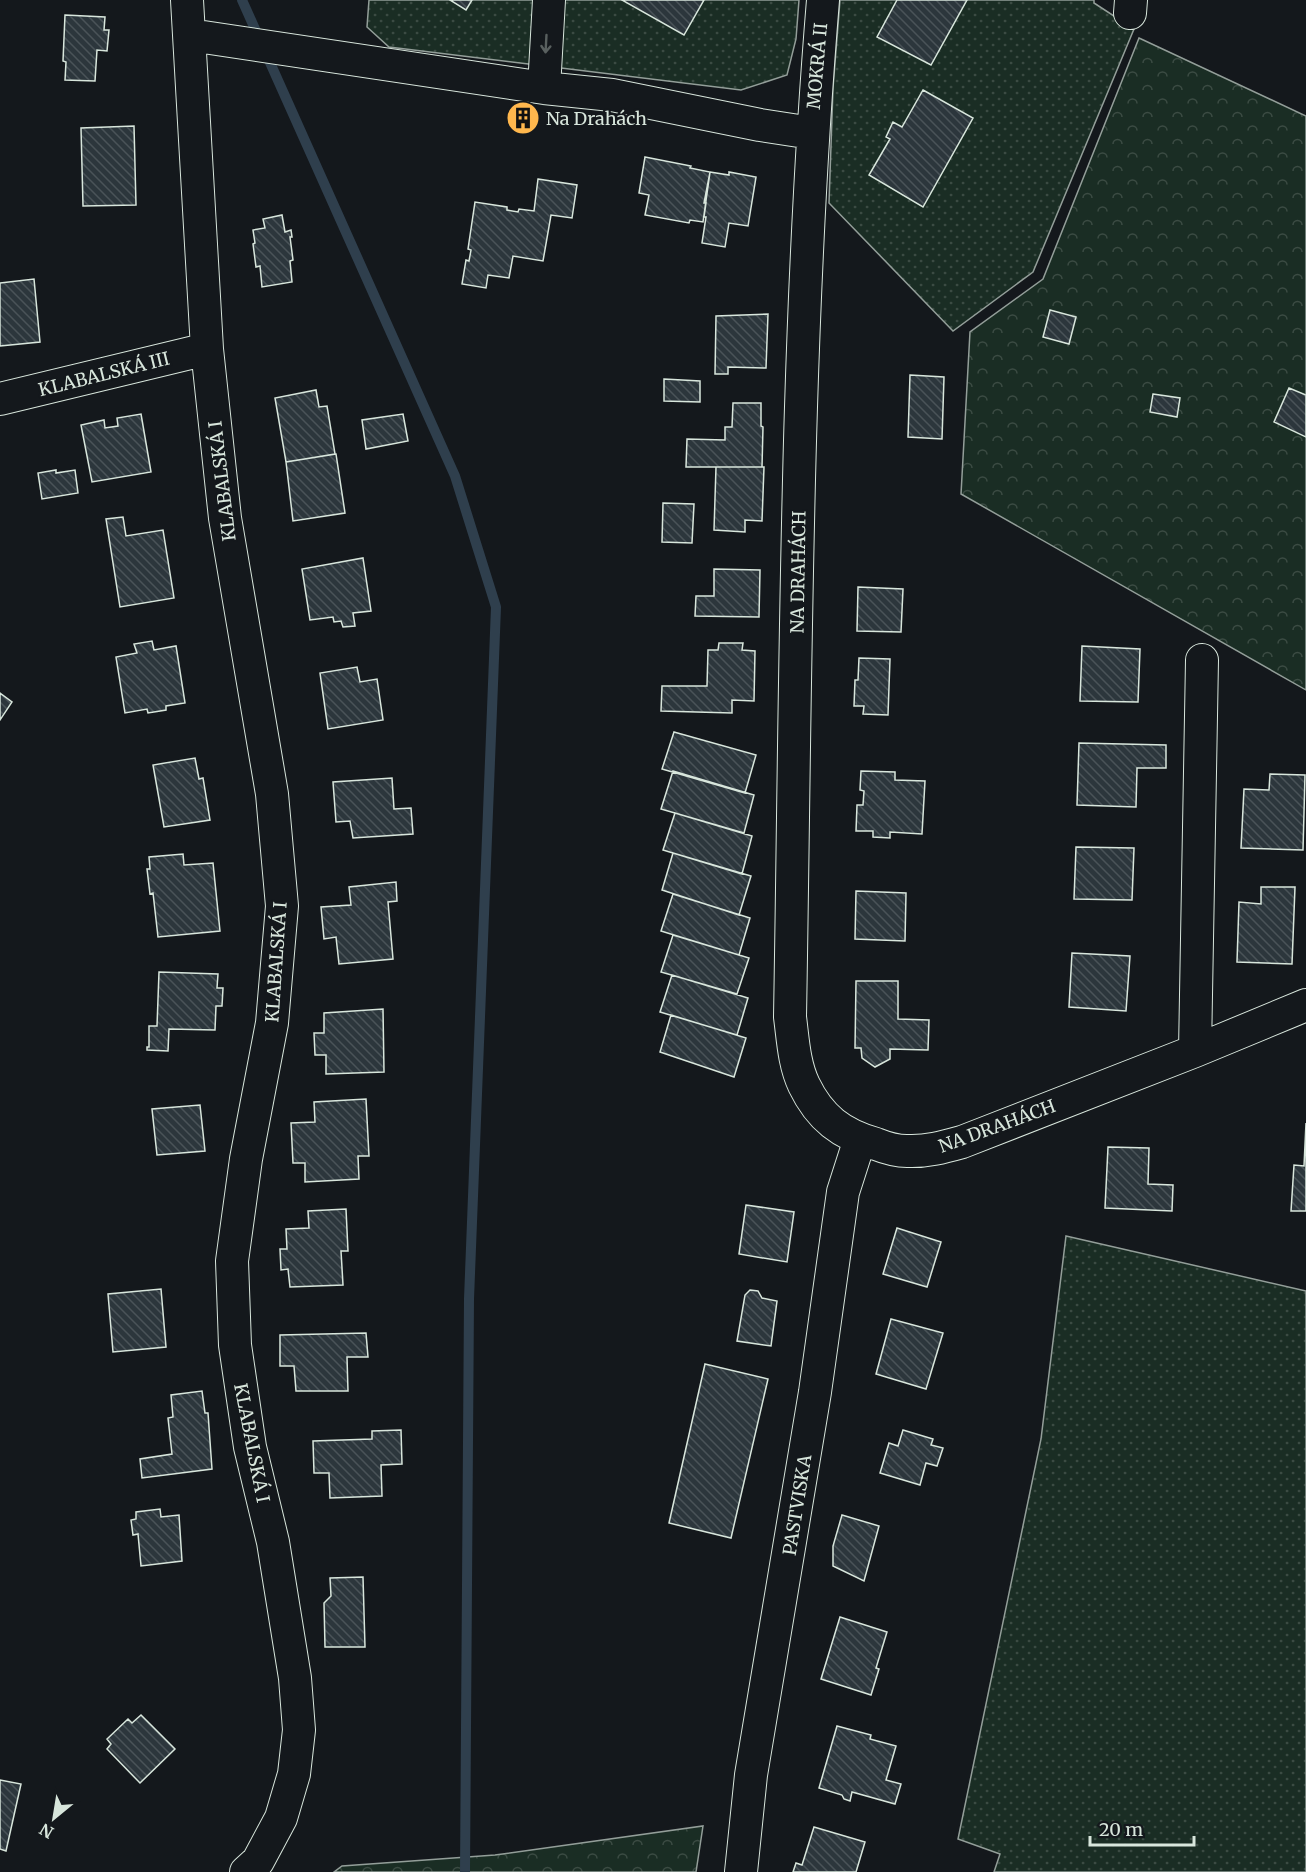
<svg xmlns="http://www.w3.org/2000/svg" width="1306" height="1872" viewBox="0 0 1306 1872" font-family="Merriweather,serif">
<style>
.grass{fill:url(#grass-dots);stroke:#939e99;stroke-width:1.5}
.forest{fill:url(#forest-crowns);stroke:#939e99;stroke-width:1.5}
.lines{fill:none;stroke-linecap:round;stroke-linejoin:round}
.stream{stroke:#2f3f4d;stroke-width:10}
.building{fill:url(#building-back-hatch);stroke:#d8e6dc;stroke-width:1.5}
.street-casing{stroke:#d8e6dc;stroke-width:34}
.street{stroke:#14181c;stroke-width:32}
.oneway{stroke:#59605f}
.labels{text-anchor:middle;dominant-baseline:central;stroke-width:4.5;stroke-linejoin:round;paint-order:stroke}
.street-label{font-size:18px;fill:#d8e6dc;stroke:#14181c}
.poi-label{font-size:18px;fill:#d8e6dc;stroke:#14181c;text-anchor:start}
</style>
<defs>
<pattern id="grass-dots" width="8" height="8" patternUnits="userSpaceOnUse" patternTransform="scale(1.5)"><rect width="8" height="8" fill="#1a2d24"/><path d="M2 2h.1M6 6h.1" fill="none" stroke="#3b4b43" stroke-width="1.8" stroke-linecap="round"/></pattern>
<pattern id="forest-crowns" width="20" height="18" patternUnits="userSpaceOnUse" patternTransform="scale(1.5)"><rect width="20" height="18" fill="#1a2d24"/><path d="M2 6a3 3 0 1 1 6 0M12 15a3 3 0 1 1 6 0" fill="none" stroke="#3b4b43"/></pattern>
<pattern id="building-back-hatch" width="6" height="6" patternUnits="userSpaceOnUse" patternTransform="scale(1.5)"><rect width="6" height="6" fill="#2c363c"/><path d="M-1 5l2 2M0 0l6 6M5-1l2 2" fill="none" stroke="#4a5358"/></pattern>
</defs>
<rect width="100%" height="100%" fill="#14181c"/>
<!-- grass -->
<path class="grass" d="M369,0h430l-3,39 -9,36 -46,15 -352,-43 -22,-20z
M840,0h254v3l40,26 -101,243 -80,59 -124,-128 4,-115z
M1066,1236l240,55v581h-312l6,-18 -42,-15 83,-400z"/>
<!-- forest -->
<path class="forest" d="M1139,38l167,78v574l-345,-196 9,-162 73,-53z
M703,1826l-7,46h-362l8,-6 153,-11z"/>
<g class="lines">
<!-- stream -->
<path class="stream" d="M242,0l213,476 41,131 -27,692 -4,573"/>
</g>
<!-- building -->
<path class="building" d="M450,0h22l-6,10z
M622,0h82l-20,35z
M897,0h70l-36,65 -54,-28z
M65,15l40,2 -1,13h5l-2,21 -10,-1 -2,31 -30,-1 1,-18 -3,-1z
M923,90l50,28 -50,89 -54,-32 21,-36 -4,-2 7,-15 9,5z
M515,113l18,3 -1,7 -18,-2z
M134,126l2,79 -53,1 -2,-78z
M645,157l46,9 -1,2 20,4 -7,50 -13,-2 -1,3 -44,-8 4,-20 -10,-2z
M710,172l19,3v-3l27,5 -8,49 -19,-3 -4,24 -23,-4 4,-26h-2l2,-14h-2z
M538,179l39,6 -5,33 -21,-3 -8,46 -30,-5 -4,22 -21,-3 -2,13 -24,-4 4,-24 3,1 2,-11 -3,-1 7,-47 32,5v3l11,2 1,-3 15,2z
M282,215l3,17 6,-2 1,7h-2l3,23 -3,1 2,21 -30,5 -2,-21 -4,1 -3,-23 2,-1 -2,-13 12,-2 -2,-9z
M34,279l6,63 -40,4v-63z
M1050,310l26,7 -7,27 -26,-7z
M768,314l-2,54 -38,-1v7h-13l1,-58z
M910,375l34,2 -2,62 -34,-2z
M664,379l36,2v21l-36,-1z
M1289,388l17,7v42l-32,-15z
M316,390l3,17 8,-1 8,48 -49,8 -11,-64z
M1153,394l27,4 -3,19 -27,-5z
M733,403h28v23l2,1 -1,40h-76l1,-28 38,1v-13h7z
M141,414l10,58 -59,10 -11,-57 23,-5 1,8 13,-2 -1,-8z
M403,414l5,27 -42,8 -4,-29z
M336,454l9,59 -52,8 -7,-59z
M716,467h48l-2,54 -17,-1v12l-31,-2z
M56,470v3l19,-3 3,23 -36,6 -4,-26z
M663,503l31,1 -2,39 -30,-1z
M123,517l3,19 37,-6 11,68 -54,9 -14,-88z
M363,558l8,53 -18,2 2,13 -12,1 -2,-6 -7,1 -1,-5 -23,3 -8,-51z
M714,569l46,1 -1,47 -64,-1 1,-20h18z
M858,587l45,2 -2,43 -44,-1z
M152,641l2,9 22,-4 9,57 -19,3v4l-18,3 -1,-4 -22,4 -9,-56 21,-4 -3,-9z
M719,643h24l-1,7 13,1 -1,50 -22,-1v13l-71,-2 1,-25h45l1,-36h10z
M1082,646l58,3 -2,53 -58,-1z
M859,658l31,1 -2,56 -25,-1 1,-8h-10l1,-26h3z
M357,667l3,15 17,-3 6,41 -55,9 -8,-56z
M0,693l12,9 -12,18z
M674,732l82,23 -11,38 -83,-24z
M1079,743l87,2v23h-29l-1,39 -59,-2z
M195,758l4,21 4,-1 7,42 -46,7 -11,-62z
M673,771l81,24 -10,38 -83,-24z
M861,771l34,1v8l30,1 -3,53 -32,-2v6l-17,-1v-6h-17l1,-26h6l1,-14 -4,-1z
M1270,774l35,1 -2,75 -62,-2 3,-59 25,1z
M392,778l2,31 17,-1 2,26 -60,4 -3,-17 -14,1 -3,-40z
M675,813l77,23 -10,38 -79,-24z
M1076,847l58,1 -2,52 -58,-1z
M673,853l78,23 -12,39 -77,-25z
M183,854l1,11 29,-2 7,68 -62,6 -5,-44 -3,1 -3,-25h3l-1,-12z
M396,882l1,19 -9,1 5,57 -54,5 -3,-27 -12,2 -3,-32 30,-2 -2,-18z
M1261,887h34l-3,77 -55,-2 2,-60 22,2z
M856,891l50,2 -1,48 -50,-2z
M673,894l77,24 -11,37 -78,-24z
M673,935l76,23 -12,36 -76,-22z
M1072,953l58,3 -4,55 -57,-4z
M159,972l59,2 -1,14h6l-1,18h-6l-1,24 -46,-1 -1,22 -21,-1v-3h2v-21h8z
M672,975l76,23 -11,37 -77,-23z
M856,981h42v38l31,1 -1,30 -38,-1v10l-15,8 -13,-9 -1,-10h-6z
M383,1009l1,63 -58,2v-19h-11l-1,-22h10v-20z
M671,1015l75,23 -12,39 -74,-25z
M366,1099l3,57h-11l1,23 -54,3v-19h-12l-2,-40 24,-1 -1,-20z
M200,1105l5,46 -48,4 -5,-46z
M1306,1123v88h-15l3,-46 10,1z
M1108,1147l41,1 -1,36 25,1 -1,26 -67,-3z
M746,1205l48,7 -7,50 -48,-8z
M346,1209l2,42h-7l2,34 -53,2 -2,-18 -7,1 -1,-21h7l-1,-20 23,-1 -1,-17z
M897,1228l44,14 -14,45 -44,-13z
M161,1289l5,58 -53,5 -5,-58z
M750,1290l8,1 4,7 15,3 -6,45 -34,-5 8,-46z
M891,1319l52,14 -17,56 -50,-15z
M366,1333l2,24h-21l1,34h-52l-2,-25h-14v-31z
M705,1364l63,15 -37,159 -62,-15z
M202,1391l3,22h3l4,56 -70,9 -2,-19 32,-5 -4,-36 5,-1 -2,-22z
M401,1430l1,34 -21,1 1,31 -52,2 -1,-25h-15l-1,-32 59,-2v-8z
M903,1430l30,9 -2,6 12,3 -6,18 -11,-3 -6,22 -40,-12 9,-30 9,3z
M160,1509l1,8 18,-2 3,46 -41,5 -3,-32 -5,1 -2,-15 5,-1v-7z
M842,1515l37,11 -15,55 -31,-15v-20z
M363,1577l2,70h-40l-1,-44 7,-7 -1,-18z
M840,1617l47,15 -11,36 3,1 -8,26 -50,-16z
M141,1715l34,34 -35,34 -33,-34 4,-5 -4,-5 21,-20 4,4z
M837,1726l34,9 -1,4 26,7 -10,34 15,4 -6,20 -43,-12 -2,9 -6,-2 -2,-4 -23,-7z
M0,1780l21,4 -15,67 -6,-2z
M814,1827l51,15 -9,30h-63l3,-9 6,2z"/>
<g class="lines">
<!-- street casing -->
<g class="street-casing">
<path id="street" d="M187,0l20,349 18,169 47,276 10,112 -10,117 -26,136 -14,102 3,84 15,102 23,95 22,136 4,52 -5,44 -13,44 -23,43 -12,11
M823,0c-28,338 -27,678 -33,1017 3,23 4,47 14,68 16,33 37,49 72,59 10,4 21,7 31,7 19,1 37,-4 55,-9l233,-91 111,-46
M1130,13l1,-13
M190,35l354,53 68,7 148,30 52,8
M544,88l5,-88
M0,399l207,-50
M1195,1051l7,-391
M741,1872l10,-97 64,-383 28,-200 17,-53"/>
</g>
<!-- street -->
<use href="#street" class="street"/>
</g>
<!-- one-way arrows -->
<defs><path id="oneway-shaft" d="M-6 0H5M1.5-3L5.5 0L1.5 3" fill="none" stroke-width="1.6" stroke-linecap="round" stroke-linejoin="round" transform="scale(1.5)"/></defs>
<use class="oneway" href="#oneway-shaft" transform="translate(546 44) rotate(93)"/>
<!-- icons -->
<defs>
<g id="building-disc" transform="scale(1.725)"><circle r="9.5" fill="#ffb74d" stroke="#14181c"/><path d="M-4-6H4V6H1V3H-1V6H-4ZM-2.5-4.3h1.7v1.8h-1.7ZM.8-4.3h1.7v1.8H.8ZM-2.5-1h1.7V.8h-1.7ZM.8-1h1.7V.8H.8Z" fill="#111"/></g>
</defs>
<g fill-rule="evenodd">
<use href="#building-disc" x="523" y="118"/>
</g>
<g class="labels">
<!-- street labels -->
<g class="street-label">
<text transform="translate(817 66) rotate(-85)">MOKRÁ II</text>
<text transform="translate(104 374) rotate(-14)">KLABALSKÁ III</text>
<text transform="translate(222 481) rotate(-97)">KLABALSKÁ I</text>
<text transform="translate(798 572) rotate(-89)">NA DRAHÁCH</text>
<text transform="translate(276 962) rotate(-86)">KLABALSKÁ I</text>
<text transform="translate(997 1126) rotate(-20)">NA DRAHÁCH</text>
<text transform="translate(252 1443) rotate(79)">KLABALSKÁ I</text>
<text transform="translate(797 1505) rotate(-81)">PASTVISKA</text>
</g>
<!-- poi labels -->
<g class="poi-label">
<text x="546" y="118">Na Drahách</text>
</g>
</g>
<!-- north arrow -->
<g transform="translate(54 1818) rotate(210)" stroke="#14181c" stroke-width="4.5" paint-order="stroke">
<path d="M0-4.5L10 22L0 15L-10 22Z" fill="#d8e6dc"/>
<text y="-9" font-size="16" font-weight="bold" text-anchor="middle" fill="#d8e6dc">N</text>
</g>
<!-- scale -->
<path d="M1090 1836v9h104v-9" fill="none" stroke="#d8e6dc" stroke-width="3"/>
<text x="1099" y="1836" font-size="18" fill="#d8e6dc" stroke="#14181c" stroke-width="4.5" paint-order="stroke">20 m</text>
</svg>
